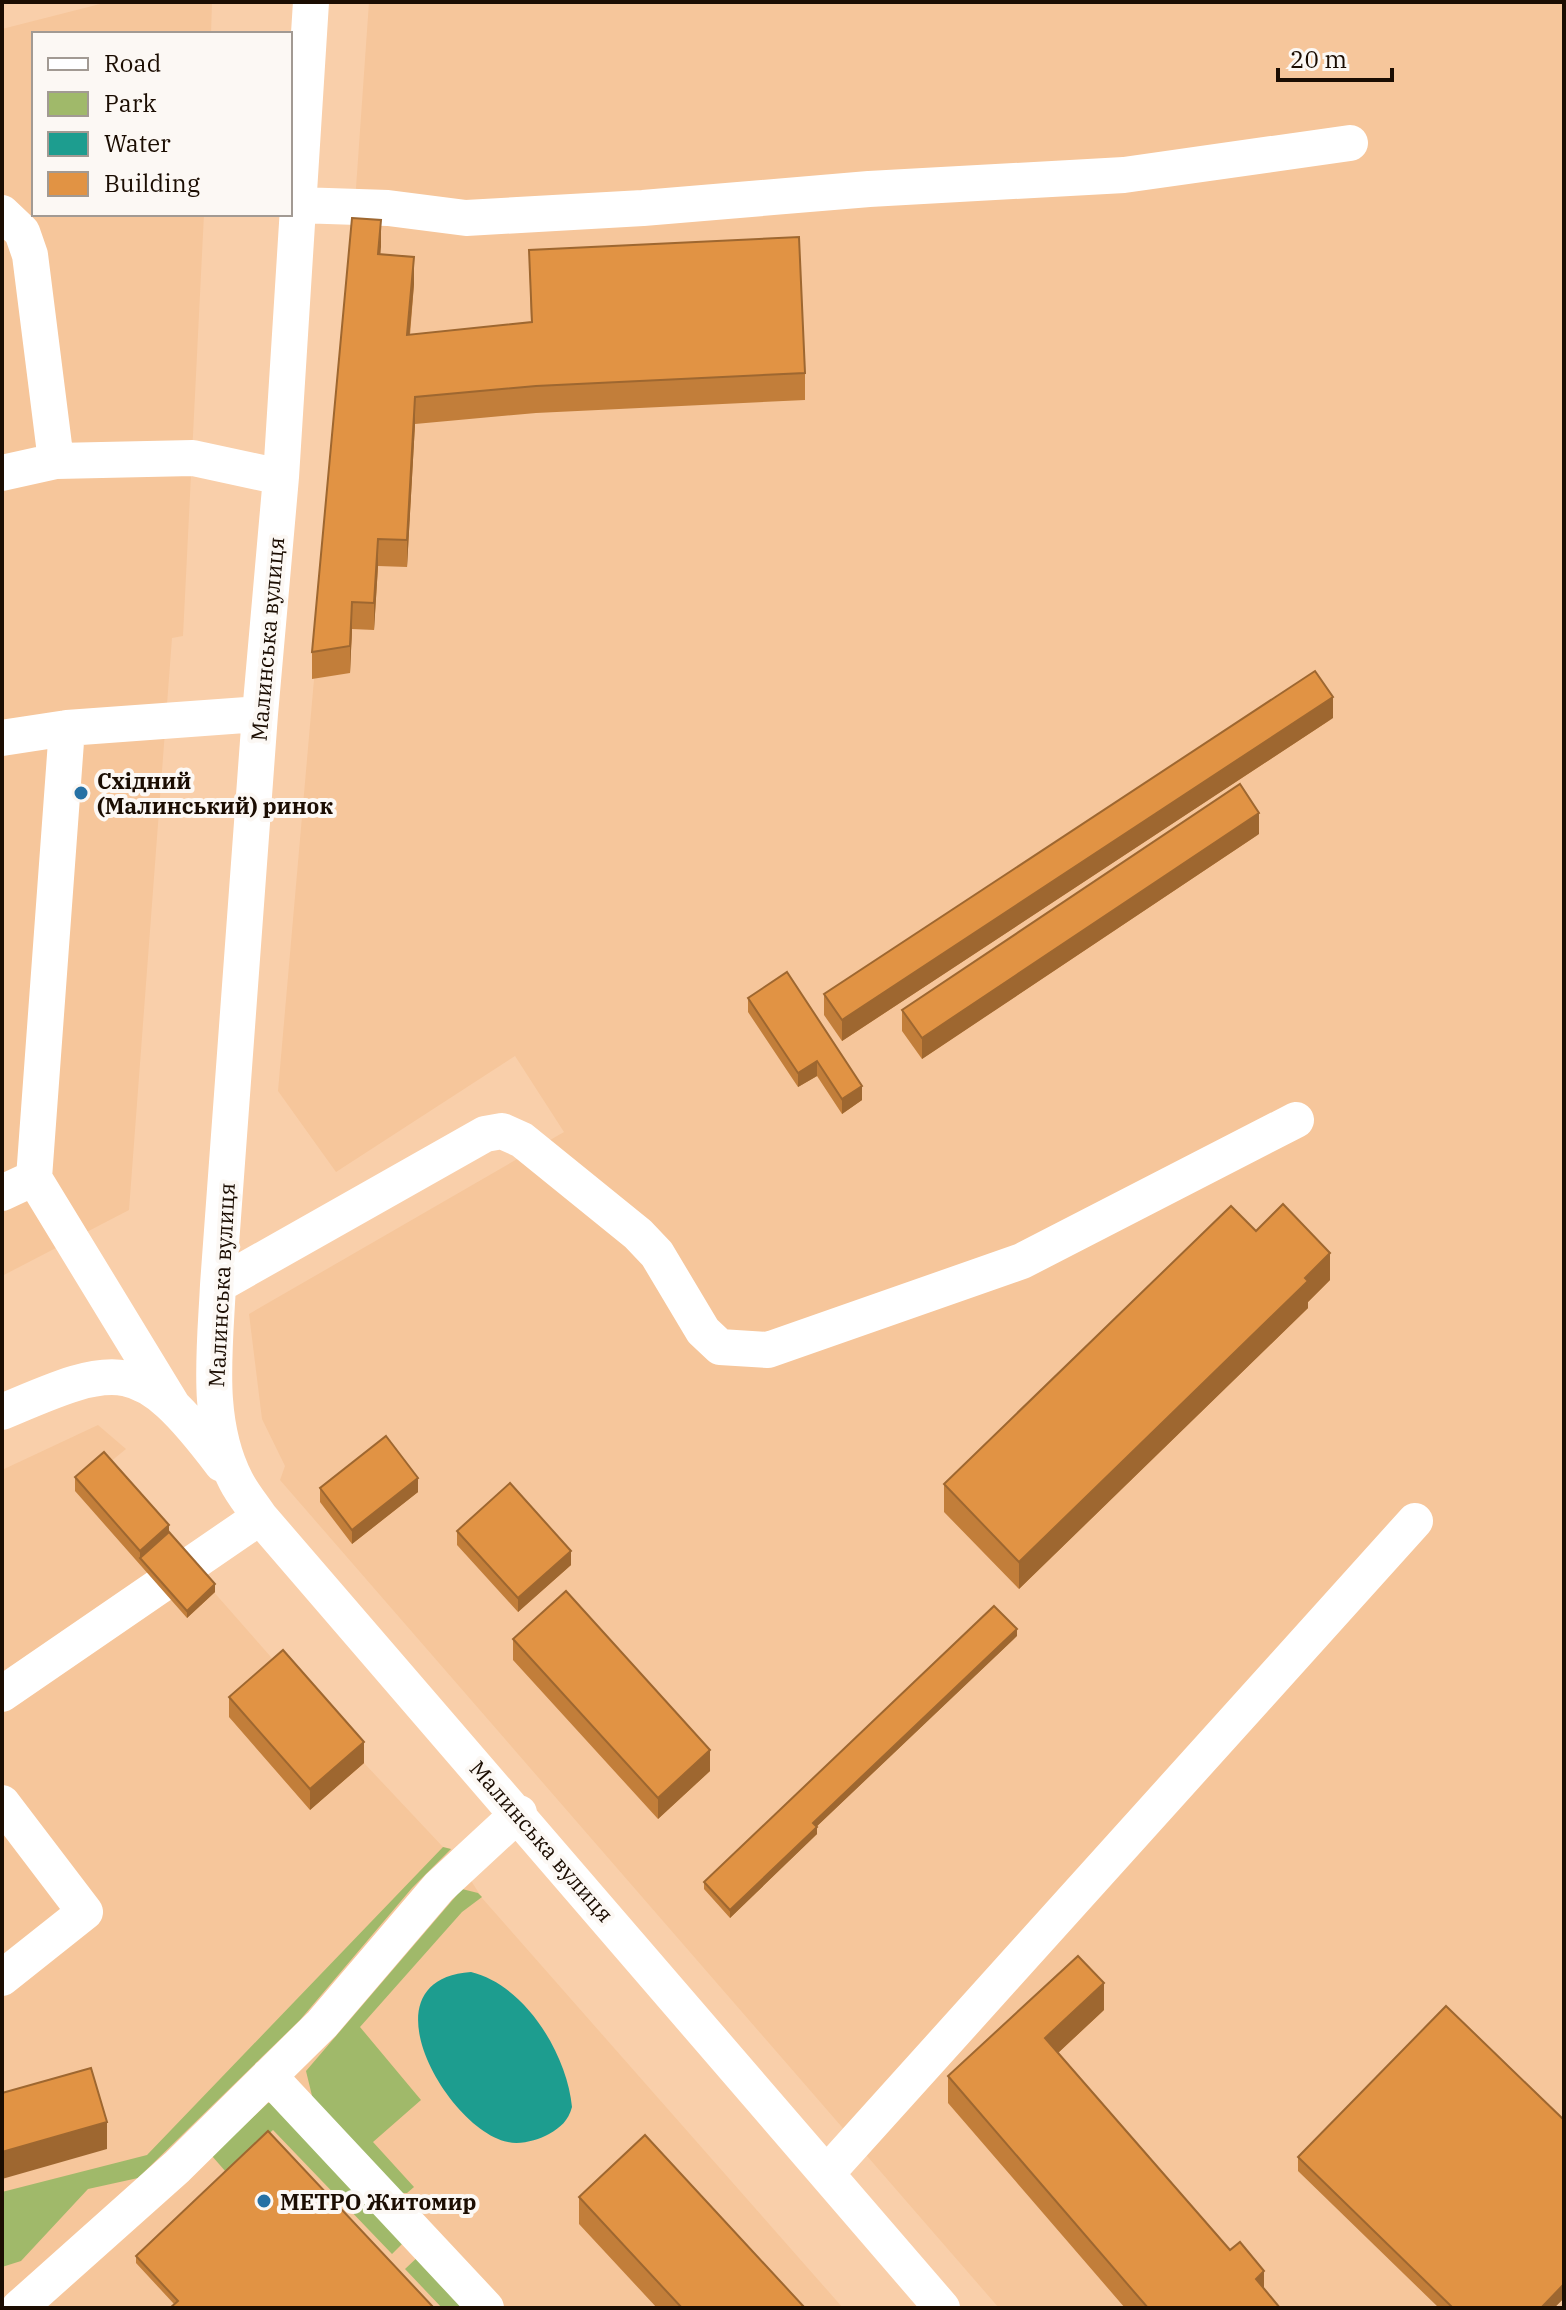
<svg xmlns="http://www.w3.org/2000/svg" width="1566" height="2310" viewBox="0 0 1566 2310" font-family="'IBM Plex Serif',serif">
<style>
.built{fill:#f6c69b}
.green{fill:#a0b96a}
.water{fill:#1d9d8f}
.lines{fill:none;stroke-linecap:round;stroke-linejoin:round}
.minor{stroke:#fff;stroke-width:36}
.wall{fill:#c27e3a}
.shaded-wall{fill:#9e6730}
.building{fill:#e19344;stroke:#9e6730;stroke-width:2}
.poi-dot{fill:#2671a4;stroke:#fcf8f4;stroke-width:3}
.labels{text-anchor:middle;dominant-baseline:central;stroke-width:8;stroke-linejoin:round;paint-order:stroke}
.street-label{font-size:22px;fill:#1b0d02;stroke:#fcf8f4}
.poi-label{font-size:22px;font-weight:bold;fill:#1b0d02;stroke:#fcf8f4;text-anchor:start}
</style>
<rect width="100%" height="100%" fill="#f9cfaa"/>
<!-- built -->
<path class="built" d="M108,2h104l-1,32h-177v180h170l-21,422 -11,2 -43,572 -127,66v-1247z
M369,2h1195v2306h-565l-719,-828 5,-14 -23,-47 -13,-105 315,-182 -49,-76 -179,116 -58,-81 74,-846z
M98,1425l28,24 -22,18 260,296 79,84 8,2 31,49 361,410h-841v-838z"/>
<!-- green -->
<path class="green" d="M443,1847l8,2 -39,39 -112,132 -162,158 -50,11 -67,72 -19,6v-75l145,-37z
M462,1889l16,4 4,4 -20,15 -102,115 61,73 -48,42 41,45 -7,6h-11l-82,-89 -8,-33z
M275,2102l132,137 -15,15 -119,-124 -47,42 -14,-16 56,-53z
M421,2254l50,54h-29l-37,-39z"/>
<!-- water -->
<path class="water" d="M471,1972c54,13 96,82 101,135 -4,14 -11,20 -23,27 -11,6 -28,11 -41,8 -59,-11 -148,-162 -37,-170z"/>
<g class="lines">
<!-- minor -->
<path class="minor" d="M311,2l-30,475 -21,237 -42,571c-3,65 -13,136 18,196 6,12 16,24 24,36l682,791
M298,205l90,3 78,10 177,-10 226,-19 255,-14 226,-32
M2,213l20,19 8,23 26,206
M2,473l54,-12 137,-3 88,19
M67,728l193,-14
M2,738l65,-10 -33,450
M2,1193l32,-15 139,228
M218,1285l267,-151 17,-3 20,9 116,94 19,20 46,77 17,16 48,3 254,-89 274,-141
M2,1412c118,-51 138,-56 220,52
M2,1694l258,-177
M2,1803l83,109 -83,66
M269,2076l217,232
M827,2173l588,-652
M19,2308l158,-141 145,-143 117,-137 80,-74"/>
</g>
<!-- wall -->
<path class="wall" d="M381,247l-1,7 34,30 -4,51 121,-13 -2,-72 276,123v27l-269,13 -121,11 -8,143 -29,-1 -4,64 -22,-1 -2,44 -38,6v-27z
M1333,718l-491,323 -18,-26v-21z
M1259,834l-337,225 -20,-28v-21z
M748,998l114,102 -20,14 -25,-38 -19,11 -50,-75z
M1256,1231l74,49 -22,22v6l-289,281 -75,-77v-28z
M75,1477l94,55 46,60 -28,26 -112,-127z
M320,1488l98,4 -66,52 -32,-42z
M457,1531l114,34 -53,47 -61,-67z
M1017,1636l-201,191 1,7 -87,84 -26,-29v-7z
M513,1639l197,132 -52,48 -145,-159z
M229,1697l135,66 -54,47 -81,-93z
M1104,2010l-46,43 222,255h-155l-177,-205v-27z
M1564,2120v178l-10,10h-115l-141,-137v-14z
M579,2197l226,111h-148l-78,-84z
M136,2256l298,52 -260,-4 -38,-41z"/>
<!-- shaded-wall -->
<path class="shaded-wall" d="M381,220v27l-3,34v-27z
M414,257v27l-7,78v-27z
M415,397v27l-8,143v-27z
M378,539v27l-4,64v-27z
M352,602v27l-2,44v-27z
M1333,697v21l-491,323v-21z
M1259,813v21l-337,225v-21z
M817,1061v15l-19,11v-14z
M862,1086v14l-20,14v-15z
M1330,1253v27l-22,22v6l-289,281v-27z
M418,1478v14l-66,52v-14z
M169,1525v14l-29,19v-7z
M571,1551v14l-53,47v-14z
M215,1584v8l-28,26v-7z
M1017,1629v7l-204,194v-7z
M364,1742v21l-54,47v-21z
M710,1750v21l-52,48v-21z
M817,1827v7l-87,84v-8z
M1104,1983v27l-59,55v-27z
M107,2122v27l-105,30v-27z
M1264,2271v27l-8,-19z
M1564,2284v14l-10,10h-13z"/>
<!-- building -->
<path class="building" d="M352,218l29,2 -3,34 36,3 -7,78 125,-13 -3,-72 270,-13 6,136 -269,13 -121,11 -8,143 -29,-1 -4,64 -22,-1 -2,44 -38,6z
M1315,671l18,26 -491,323 -18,-26z
M1240,784l19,29 -337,225 -20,-28z
M787,972l75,114 -20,13 -25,-38 -19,12 -50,-75z
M1283,1204l47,49 -25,25 3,3 -289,281 -75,-78 287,-278 25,25z
M386,1436l32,42 -66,52 -32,-42z
M104,1452l65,73 -29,26 -65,-74z
M510,1483l61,68 -53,47 -61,-67z
M169,1532l46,52 -28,27 -47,-53z
M566,1591l144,159 -52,48 -145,-159z
M994,1606l23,23 -204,194 4,4 -87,83 -26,-28z
M283,1650l81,92 -54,47 -81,-92z
M1078,1956l26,27 -59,55 185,212 10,-8 24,29 -8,8 24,29h-132l-200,-232z
M1446,2006l118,114v164l-23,24h-88l-155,-151z
M91,2068l16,54 -105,30v-59z
M268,2131l166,177h-264l8,-7 -42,-45z
M645,2135l160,173h-123l-103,-111z"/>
<!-- markers -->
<g class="poi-dot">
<circle cx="81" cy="793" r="8"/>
<circle cx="264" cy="2201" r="8"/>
</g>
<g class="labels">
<!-- street labels -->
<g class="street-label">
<text transform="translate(267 639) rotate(-85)">Малинська вулиця</text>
<text transform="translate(221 1285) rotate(-87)">Малинська вулиця</text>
<text transform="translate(542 1841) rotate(49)">Малинська вулиця</text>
</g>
<!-- poi labels -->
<g class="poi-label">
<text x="97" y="780">Східний<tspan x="97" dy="25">(Малинський) ринок</tspan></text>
<text x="280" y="2201">МЕТРО Житомир</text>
</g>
</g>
<!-- border -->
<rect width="1566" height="2310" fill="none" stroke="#1b0d02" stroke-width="8"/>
<!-- legend -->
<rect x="32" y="32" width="260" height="184" fill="#fcf8f4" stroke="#a29a93" stroke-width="2"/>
<rect x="48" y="58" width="40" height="12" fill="#ffffff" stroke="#a29a93" stroke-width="2"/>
<text x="104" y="72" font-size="24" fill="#1b0d02">Road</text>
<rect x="48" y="92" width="40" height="24" fill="#a0b96a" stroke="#a29a93" stroke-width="2"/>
<text x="104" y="112" font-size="24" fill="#1b0d02">Park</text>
<rect x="48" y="132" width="40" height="24" fill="#1d9d8f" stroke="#a29a93" stroke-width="2"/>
<text x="104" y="152" font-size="24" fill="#1b0d02">Water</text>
<rect x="48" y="172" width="40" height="24" fill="#e19344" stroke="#a29a93" stroke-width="2"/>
<text x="104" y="192" font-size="24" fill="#1b0d02">Building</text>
<!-- scale -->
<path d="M1278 68v12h114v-12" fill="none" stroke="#1b0d02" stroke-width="4"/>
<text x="1290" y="68" font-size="24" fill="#1b0d02" stroke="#fcf8f4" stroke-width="6" paint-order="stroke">20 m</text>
</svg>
